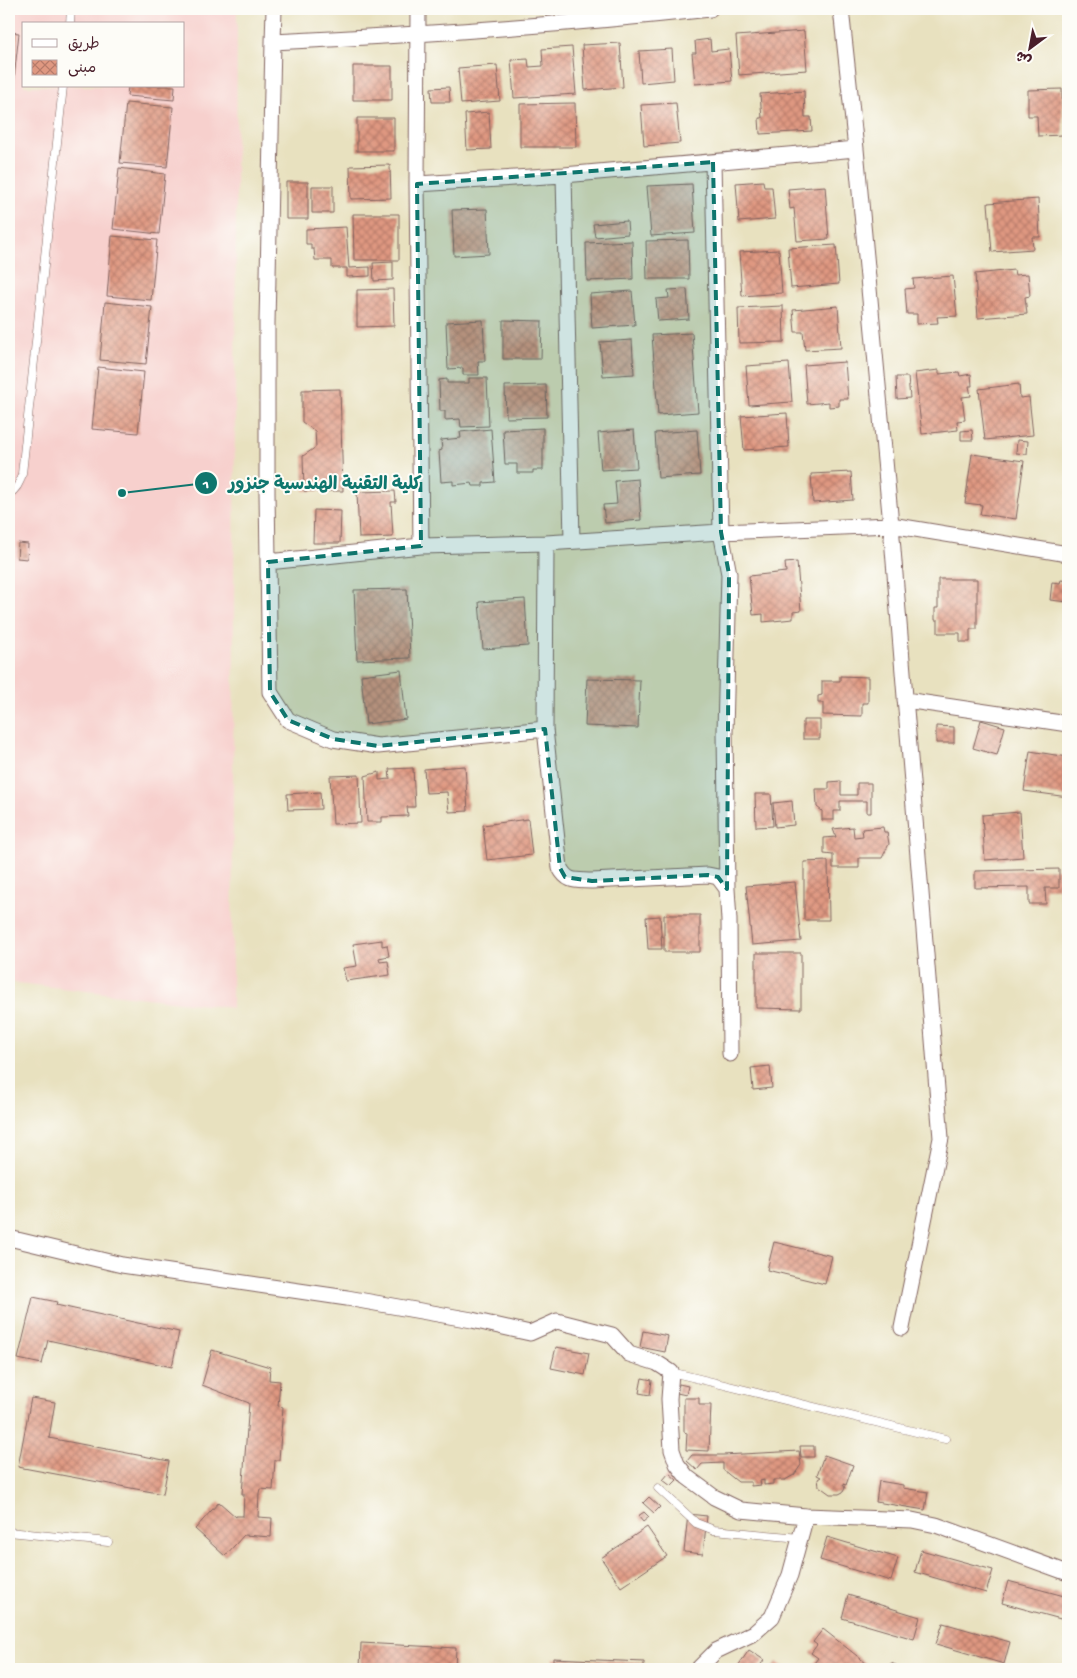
<svg xmlns="http://www.w3.org/2000/svg" width="1077" height="1678" viewBox="0 0 1077 1678" font-family="'Gochi Hand','Playpen Sans Arabic',sans-serif">
<style>
.built{fill:#f7d0cd;fill-rule:evenodd}
.building{fill:url(#building-cross-hatch)}
.lines{fill:none;stroke-linecap:round;stroke-linejoin:round}
.service-casing{stroke:#81635f;stroke-width:9}
.minor-casing{stroke:#81635f;stroke-width:17}
.service{stroke:#fff;stroke-width:8}
.minor{stroke:#fff;stroke-width:15}
.marked{fill:#0f766e;fill-opacity:0.2;stroke:#0f766e;stroke-width:4;stroke-dasharray:10 6;stroke-linejoin:round}
.leader{fill:none;stroke:#0f766e;stroke-width:2}
.callout-dot{fill:#0f766e;stroke:#fdfcf7;stroke-width:2}
.mark-label{font-size:15px;text-anchor:middle;font-weight:bold;fill:#fff}
.callout-label{font-size:18px;text-anchor:middle;font-weight:bold;fill:#0f766e;stroke:#fdfcf7;stroke-width:4;stroke-linejoin:round;paint-order:stroke}
</style>
<defs>
<pattern id="building-cross-hatch" width="8" height="8" patternUnits="userSpaceOnUse" patternTransform="scale(1.25)"><rect width="8" height="8" fill="#df9881"/><path d="M0 0l8 8M0 8l8-8" fill="none" stroke="#b77b6a"/></pattern>
</defs>
<rect width="100%" height="100%" fill="#fdfcf7"/>
<filter id="ink" filterUnits="userSpaceOnUse"><feTurbulence type="fractalNoise" baseFrequency=".02" numOctaves="2"/><feDisplacementMap in="SourceGraphic" scale="10" xChannelSelector="R" yChannelSelector="G"/><feConvolveMatrix kernelMatrix="1 2 1 2 8 2 1 2 1" color-interpolation-filters="sRGB"/></filter>
<filter id="wash" filterUnits="userSpaceOnUse"><feTurbulence type="fractalNoise" baseFrequency=".0096" numOctaves="4" result="noise"/><feDisplacementMap in="SourceGraphic" scale="20" xChannelSelector="R" yChannelSelector="G"/><feGaussianBlur stdDeviation="1.12" result="paint"/><feColorMatrix in="noise" values="0 0 0 0 0 0 0 0 0 0 0 0 0 0 0 0 0 1.4 0 .05"/><feComposite in="paint" operator="in"/></filter>
<g filter="url(#wash)">
<rect width="100%" height="100%" fill="#e8e1bf"/>
<!-- built -->
<path class="built" d="M9,9h228l-5,999 -223,-26zM24,24h160v62h-160z"/>
<g id="blocks">
<!-- building -->
<path class="building" d="M153,9h20l-1,5 -19,-2z
M804,31l3,39 -68,5 -3,-39z
M9,32l10,1 -9,82h-1z
M710,39l1,12 18,-2 3,32 -37,3 -3,-31h4l-1,-12z
M620,43l3,44 -38,3 -3,-45z
M572,47l4,47 -62,4 -3,-38 17,-1 1,8 14,-1 -1,-17z
M672,49l2,31 -33,3 -2,-32z
M497,65l3,36 -39,3 -3,-36z
M353,66h39v34h-39z
M128,86h47l-1,14 -47,-4z
M449,87l1,15h-18l-1,-14z
M1062,89l1,46 -25,1 -1,-20h-9v-26z
M804,91l1,26h6l1,14 -52,3 -1,-16h3l-2,-24z
M126,103l47,4 -6,60 -47,-4z
M575,103l1,44h-56v-43z
M676,103l4,40 -36,3 -3,-41z
M489,112l2,37 -24,1 -2,-36z
M357,118h37v33h-37z
M390,165l1,33 -40,1 -1,-33z
M119,168l46,6 -6,60 -46,-5z
M763,181l1,6h8l3,32 -36,3 -3,-39z
M286,182h22v37h-22z
M692,184l3,49 -44,3 -4,-50z
M312,186h21v27h-21z
M825,186l4,53 -32,2 -3,-33 -4,1 -2,-20z
M1038,199l2,38h-8l1,12 -41,3 -4,-49z
M487,209l2,45 -35,2 -2,-46z
M353,214h46v46h-45z
M627,221l1,13 -33,3 -2,-13z
M346,227l3,41 21,-1v9l-23,1v-9h-15v-8h-17l-1,-11h-3v-5h-5v-15z
M112,236l45,4 -6,60 -44,-4z
M688,240l1,39h-42l-1,-38z
M632,241l1,38 -46,2 -1,-38z
M836,245l3,39 -48,4 -3,-40z
M779,250l3,43 -40,3 -3,-44z
M393,262v18l-19,1 -1,-18z
M1014,270l1,5 13,-1 2,22 -5,1 2,17 -49,4 -3,-44z
M953,276l4,40 -20,1 1,6 -21,1v-10h-10l-2,-25 9,-1 -1,-9z
M393,289l1,37 -37,1v-37z
M687,289l2,30 -31,2 -2,-22 13,-1 -1,-8z
M632,291l3,34 -43,3 -2,-34z
M105,302l47,5 -6,57 -46,-4z
M783,306l1,36 -45,1 -1,-35z
M838,306l3,42 -36,2 -2,-18h-8l-2,-22z
M483,320l2,41h-7l1,14h-16v-7l-15,1 -2,-47z
M503,320l39,1 -1,38h-38z
M692,333l6,79 -40,3 -6,-80z
M632,340l2,34 -31,2 -3,-34z
M845,362l3,37h-9v7l-10,1v-5l-22,2 -3,-39z
M789,363l3,39 -43,3 -3,-39z
M98,367l46,5 -6,61 -46,-4z
M939,370v4l20,-2 1,4 11,-2 1,12h-3l2,10 -9,1 3,23 -8,1 1,9 -36,4 -7,-61z
M896,377h12l2,21 -13,1z
M469,378h18l2,48 -28,1 -1,-8 -15,1v-9h-5l-1,-31 8,-1v4h22z
M1019,384l1,14 9,-1 4,38 -48,5 -6,-51z
M546,385l1,32 -41,1 -1,-32z
M340,389l3,102h-39l-1,-35 13,-9 -1,-16 -13,-9v-32z
M787,413l2,34 -45,3 -3,-34z
M543,428v42h-10v3h-16v-9h-12l-2,-34z
M491,429l4,53 -12,1v3h-10l-1,-3 -19,2v-4l-12,1 -2,-31 3,-1 -1,-10 20,-2 -1,-6z
M634,430l3,38 -36,2 -3,-37z
M697,430l3,45 -42,3 -3,-45z
M972,430l1,10h-12v-9z
M1017,440l11,1 -1,13 -11,-1z
M972,454l52,7 -8,58 -36,-5 2,-9 -17,-2z
M851,472l2,28 -40,3 -2,-29z
M638,479l3,41 -36,3 -2,-18 14,-1 -2,-23z
M395,491l1,11h-5l2,35 -34,1 -2,-46z
M314,510l27,1 -1,32h-27z
M18,543l10,1 -1,15 -10,-1z
M797,562l4,49 -8,1v7l-30,3v-8l-10,1 -4,-39 37,-4 -1,-9z
M938,579h39v50h-7v13h-10v-9h-22v-13h-3v-12h3z
M1061,580l7,1v21l-18,-2 2,-18 8,1z
M407,589l3,69 -53,2 -3,-70z
M525,599l3,47 -45,3 -4,-47z
M401,670l5,49 -40,5 -5,-49z
M840,676l28,1v26h-6v13l-39,-1v-12h-5v-7l4,-1v-14h18z
M587,679l53,1 -2,48 -53,-2z
M803,720h17v19h-17z
M981,720l24,7 -8,28 -24,-7z
M936,726l18,1v16h-18z
M1030,751l38,6v40l-44,-6z
M465,766l3,45 -19,1 -2,-20 -21,1 -2,-24z
M413,768l2,39h-8l1,9 -26,1v5h-15l-2,-46 14,-4v8l11,-1 -1,-10z
M359,775l2,48 -28,1 -3,-48z
M841,781v14h16v-12h14v30h-4v-12h-27v10h-6v9h-12v-9l-5,-4 -1,-18h13v-7z
M320,792l1,17 -33,1 -1,-16z
M755,794h16l2,32 -17,1z
M792,801l2,24 -19,2 -2,-24z
M1020,812l3,45 -38,3 -3,-45z
M528,819l4,36 -45,5 -4,-35z
M853,827l1,10 9,-1 -1,-7 21,-2 1,5h3l2,12 -7,14h-23v10h-26v-13l-9,-1v-16l12,-1 -3,-8z
M828,861l1,59h-25v-58z
M1059,869v19h-14l1,16h-17v-17l-54,1v-17z
M795,882l6,59 -49,4 -6,-59z
M664,915h36v37h-36z
M660,916l2,33h-14l-2,-32z
M382,940v6l5,-1 2,11 -10,2 1,4 8,-1 2,14 -44,6 -3,-13 14,-2 -4,-22z
M756,953h45v56l-45,-1z
M770,1066l2,22 -19,2 -2,-22z
M774,1242l58,14 -7,28 -58,-14z
M33,1297l24,5 -1,3 123,27 -7,35 -124,-27 -6,24 -24,-5z
M643,1331l25,5 -3,16 -25,-5z
M556,1347l33,6 -4,22 -34,-7z
M212,1350l58,17 -1,13 11,1 -2,25 5,1 -4,53h-4l-2,30 -13,-1 -1,4 -1,24 14,1 -1,19 -27,-2 -19,21 -30,-27 24,-27 17,15v-1h7l1,-22h-2l7,-91 -47,-18z
M642,1378l10,2 -2,15 -11,-2z
M679,1384l9,2 -2,9 -9,-2z
M31,1398l24,4 -6,36 120,23 -6,33 -145,-27z
M684,1398h15v7h12l-2,46 -23,-1 1,-17 -3,-1z
M800,1446h14v11h-13z
M799,1451l2,14 -7,10 -9,5h-12v4l-9,1v-5l-4,1 1,4 -10,1v-4h-13l-15,-12v-7l-21,1 -5,6 -10,-9 5,-6h31z
M824,1455l29,10 -7,20 -3,-1 2,4 -2,4 -4,2h-9l-11,-8 -1,-7 3,-2 -4,-2z
M669,1473l8,7 -6,6 -8,-6z
M879,1481l24,4v3l25,4 -3,18 -49,-8z
M649,1497l11,10 -6,6 -11,-10z
M644,1512l5,5 -6,5 -5,-6z
M688,1514l19,2 -4,38 -19,-2z
M647,1527l20,29 -46,31 -20,-29z
M827,1537l71,21 -7,23 -71,-21z
M921,1550l72,20 -7,23 -71,-21z
M1008,1581l60,16v24l-66,-18z
M848,1595l72,22 -6,22 -72,-21z
M943,1623l67,19 -6,22 -68,-20z
M823,1629l48,38 -2,2h-55l-3,-2 7,-9 -7,-5 6,-8 -4,-3z
M361,1643l95,5 -1,21h-95z
M749,1650l15,10 -6,9h-14l-6,-3z
M553,1658l91,4v7h-91z
M777,1662l10,7h-15z
M891,1663l14,6h-17z"/>
</g>
</g>
<g filter="url(#ink)">
<use href="#blocks" fill-opacity="0" stroke="#81635f" stroke-width="1"/>
<g class="lines">
<!-- service casing -->
<g class="service-casing">
<path id="service" d="M70,24l1,-15
M9,494c8,-5 11,-11 13,-20l41,-388
M671,1372l274,67
M658,1488l38,35 18,7 86,8
M9,1532l99,10"/>
</g>
<!-- minor casing -->
<g class="minor-casing">
<path id="minor" d="M274,9l-1,33c146,-7 292,-17 437,-33
M418,9l-1,175 4,362 125,-3 175,-11 170,-7 177,29
M841,9l15,140 35,376 50,613 -39,190
M273,42l-6,281v170l3,199 18,28 45,19 45,7 167,-17 15,139c8,15 16,12 32,13l116,-6 10,2 9,12 2,31 1,134
M713,162l8,370 8,42 -4,158 2,157
M564,175l8,366
M417,184l147,-9 292,-26
M268,562l153,-16
M905,700l163,24
M545,729l1,-186
M9,1238l113,27 225,33 125,22 58,13 27,-12 55,14 17,19 28,9 14,9 -2,27 3,51 5,14 10,13 27,20 27,13 65,6 106,4 24,5 132,48
M698,1669l18,-18 38,-18 18,-16 18,-42 16,-59"/>
</g>
<!-- service -->
<use href="#service" class="service"/>
<!-- minor -->
<use href="#minor" class="minor"/>
</g>
</g>
<!-- marked area -->
<path class="marked" d="M713,162l8,370 8,42 -2,315 -9,-12 -10,-2 -116,6 -27,-4 -5,-9 -15,-139 -167,17 -45,-7 -45,-19 -18,-28 -2,-130 153,-16 -4,-362z"/>
<!-- callouts -->
<path class="leader" d="M122 493L206 483"/>
<g class="callout-dot">
<circle cx="122" cy="493" r="5"/>
<circle cx="206" cy="483" r="12"/>
</g>
<g class="mark-label">
<text x="206" y="488">1</text>
</g>
<g class="callout-label">
<text x="325" y="489">كلية التقنية الهندسية جنزور</text>
</g>
<!-- margin -->
<rect width="1077" height="1678" fill="none" stroke="#fdfcf7" stroke-width="30"/>
<!-- legend -->
<rect x="22" y="22" width="162" height="65" fill="#fdfcf7" stroke="#b5a4a5"/>
<rect x="32" y="39" width="25" height="8" fill="#ffffff" stroke="#b5a4a5"/>
<text x="68" y="48" font-size="15" fill="#4a1f2b">طريق</text>
<rect x="32" y="60" width="25" height="15" fill="url(#building-cross-hatch)" stroke="#b5a4a5"/>
<text x="68" y="72" font-size="15" fill="#4a1f2b">مبنى</text>
<!-- north arrow -->
<g transform="translate(1030 48) rotate(212)" stroke="#fdfcf7" stroke-width="4" paint-order="stroke">
<path d="M0-4L9 19L0 12L-9 19Z" fill="#4a1f2b"/>
<text y="-8" font-size="14" font-weight="bold" text-anchor="middle" fill="#4a1f2b">ش</text>
</g>
</svg>
